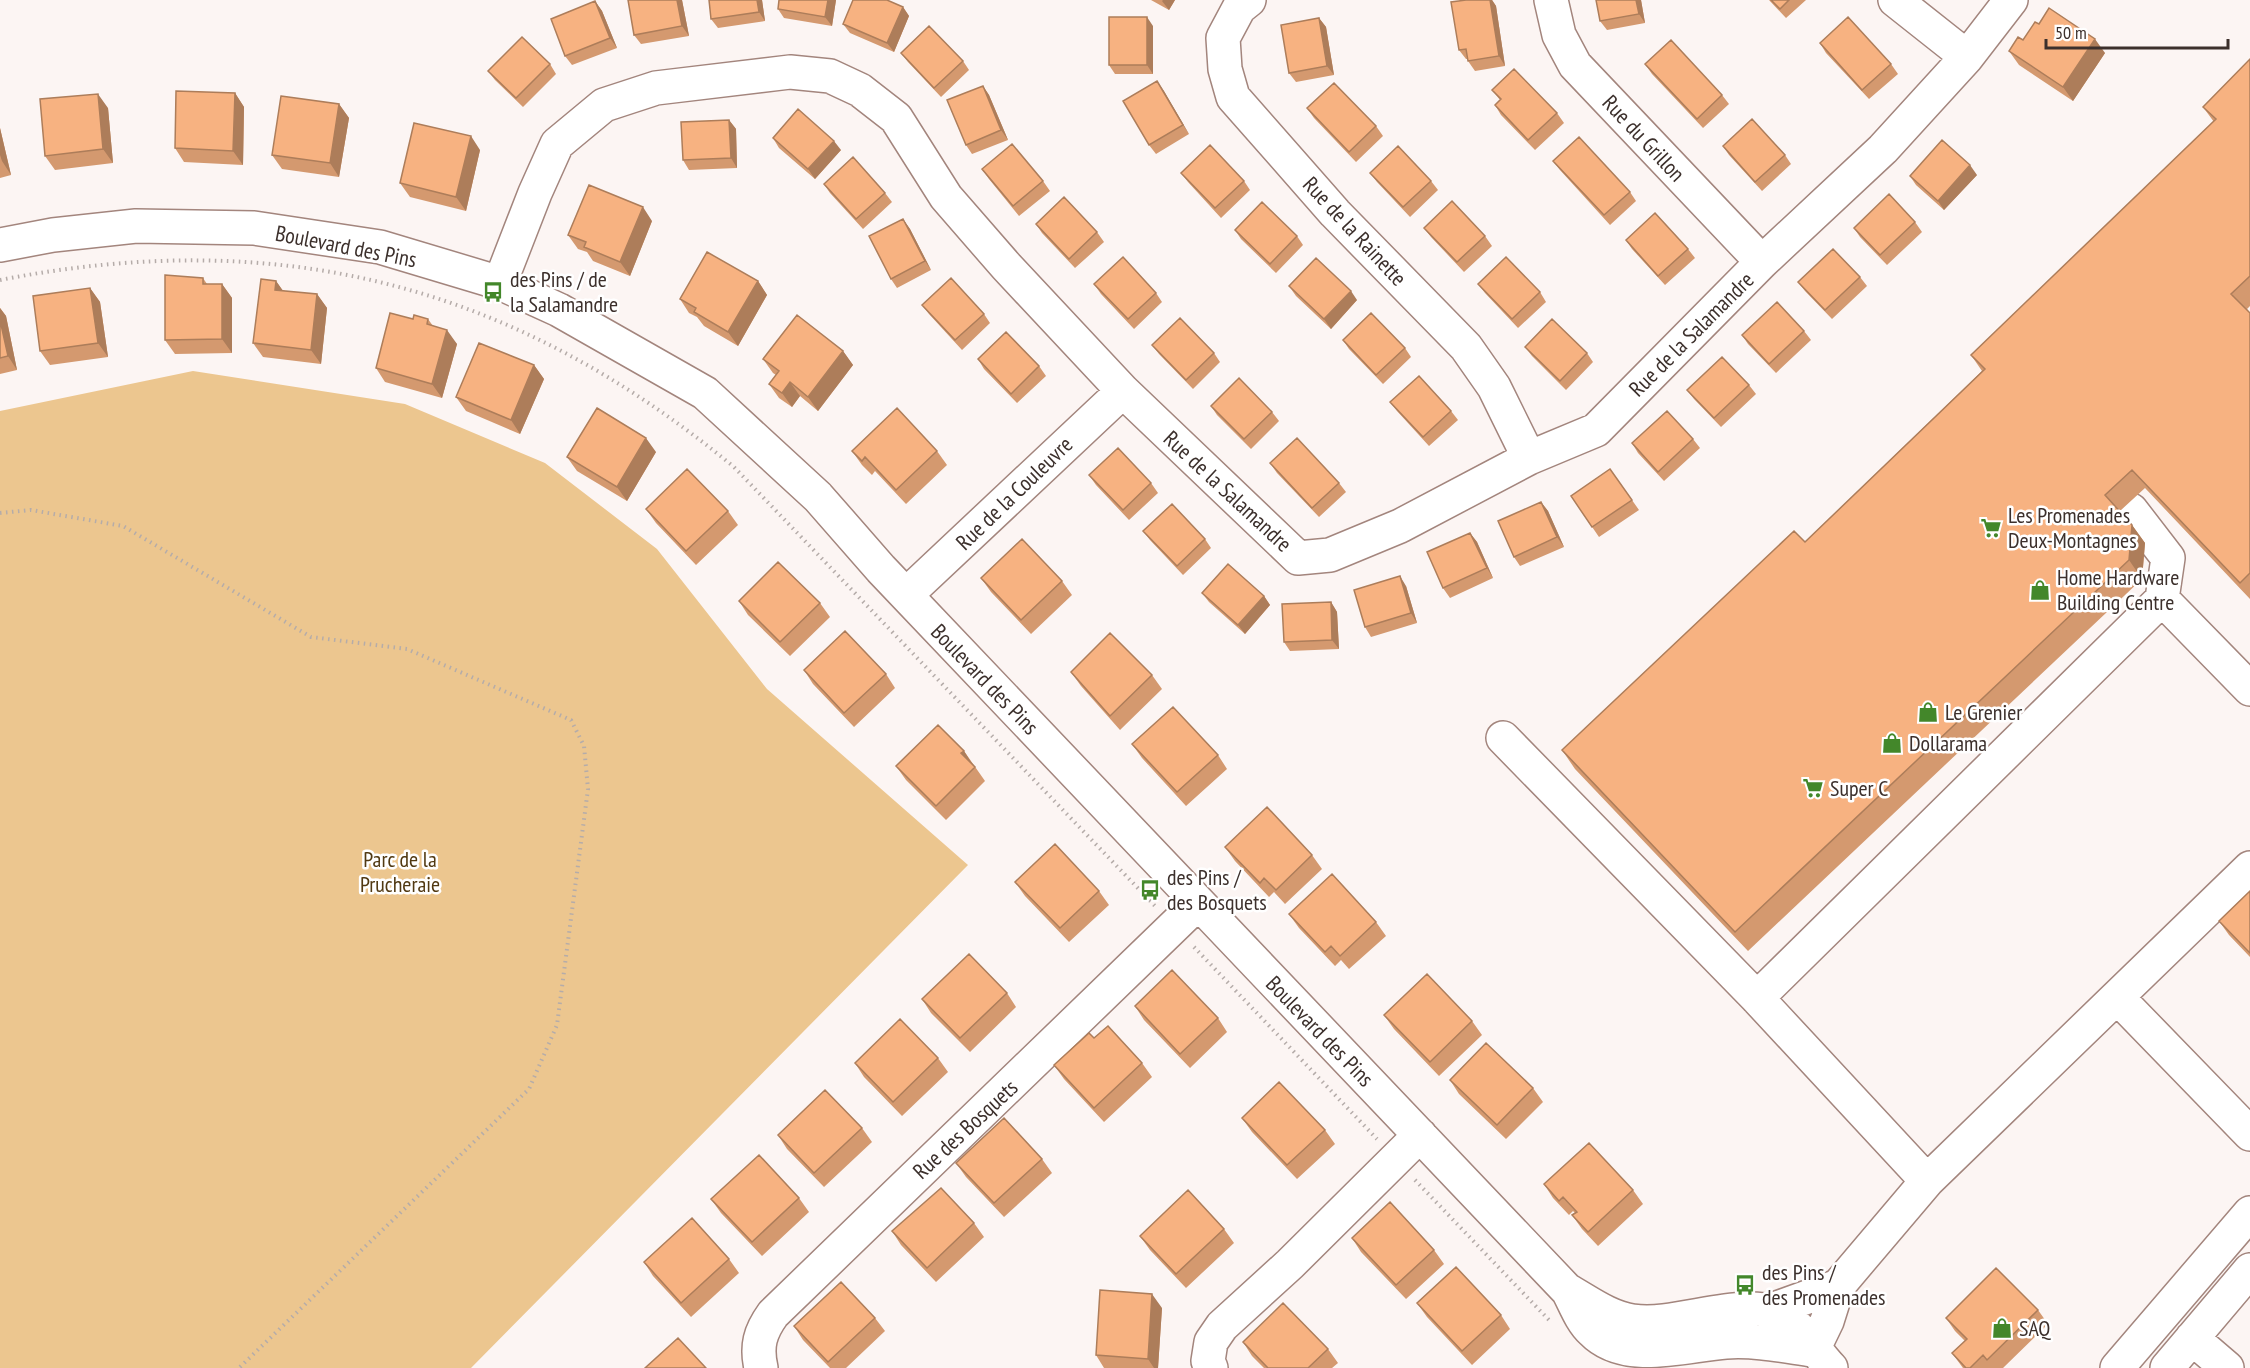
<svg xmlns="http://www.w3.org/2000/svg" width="2250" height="1368" viewBox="0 0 2250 1368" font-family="'PT Sans Narrow',sans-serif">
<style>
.green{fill:#ecc68f}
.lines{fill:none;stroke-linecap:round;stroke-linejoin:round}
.minor-casing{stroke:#a3857d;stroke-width:36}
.path{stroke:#b5aca9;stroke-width:4;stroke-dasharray:1.5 4.5;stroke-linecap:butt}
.minor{stroke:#fff;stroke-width:33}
.wall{fill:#d4996f}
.shaded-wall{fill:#ad7d5a}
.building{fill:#f7b281;stroke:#ad7d5a;stroke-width:1.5}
.labels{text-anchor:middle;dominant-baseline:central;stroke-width:5;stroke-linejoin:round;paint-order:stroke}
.street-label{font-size:22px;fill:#3c302c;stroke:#fff}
.poi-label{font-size:22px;fill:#3c302c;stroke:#fff;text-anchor:start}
.park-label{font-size:22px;fill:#513912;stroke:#fff}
</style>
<rect width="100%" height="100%" fill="#fcf5f3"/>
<!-- green -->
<path class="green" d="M193,371l212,33 140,59 112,86 110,140 201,176 -497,503h-471v-957z"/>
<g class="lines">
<!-- minor casing -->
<g class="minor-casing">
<path id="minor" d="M1249,0l-10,8 -16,30 2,31 8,28 102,116 131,134 28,40 35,71
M1551,0l8,35 16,30 187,197
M1895,0l72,57
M0,245l53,-10 83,-9 118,2 126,19 120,36 59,27 146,83 113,104 63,72 686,721c20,11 42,28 66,31 46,7 112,-27 153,-4 13,8 32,38 45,51
M500,283l35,-90 22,-49 47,-39 52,-17 134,-16 40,4 30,14 36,28 50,79 60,69 117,125 175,167 32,-3 70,-29 129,-68 67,-28 166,-168 121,-113 84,-92 44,-57
M906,595l217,-204
M2162,599l88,90
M1503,738l254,260 170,183
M2117,997l133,137
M1757,998l405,-399 6,-41 -37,-48
M1568,1291c7,13 13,30 24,40 33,34 93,14 134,11 30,-2 58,4 87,8
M1769,1311l69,-25
M2192,1338l35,30
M1813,1350l14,-29 11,-35 89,-105 323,-313
M761,1368c-5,-22 -1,-36 12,-54l425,-411
M1211,1368l-3,-7 3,-19 11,-16 68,-62 130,-129
M2117,1368l133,-155
M2167,1368l83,-98"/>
</g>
<!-- path -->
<path class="path" d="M0,280c282,-55 513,5 734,187l422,440
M0,513l31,-3 92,16 188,111 96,12 164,71 13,26 4,43 -31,236 -28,64 -290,279
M1194,947l183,192
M1415,1180l134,140"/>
<!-- minor -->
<use href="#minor" class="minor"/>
</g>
<!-- wall -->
<path class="wall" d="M682,0l7,36 -48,8 -7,-9z
M709,0h53l3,21 -47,7 -7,-9z
M836,0l-4,26 -48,-8 -6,-9z
M1151,0h24l-6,10z
M1466,0h26l4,6 9,60 -30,5 -7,-10v-2h-2l-7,-9z
M1596,0h45l4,23 -38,7 -7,-9z
M1769,0h37l-20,18z
M595,1l7,10 15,37 -45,17 -7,-9z
M903,7l6,9 -15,36 -44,-19 -7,-9z
M1319,18l7,9 8,48 -38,7 -7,-9z
M2039,24l66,29 -32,48 -54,-36 -10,-14 14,-11z
M1153,26v48h-38l-6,-9z
M1820,43l71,21 7,10 -29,25 -43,-46z
M901,53l62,8 6,9 -28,27 -33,-35z
M2250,59v247l-3,3 3,4v286l-105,-111 -25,23 12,14 13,18 -3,36 -394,372 -173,-182 -13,-19 243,-208 177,-171 -11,-16 243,-233 -11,-15z
M550,64l6,10 -33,33 -28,-27 -7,-9z
M1645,64l77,31 7,9 -26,24 -51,-54z
M1157,81l32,53 -33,20 -7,-9z
M983,86l6,9 19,45 -36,14 -6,-9z
M1492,90l65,23 7,10 -29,27 -34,-35 -6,-10 5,-5z
M235,93l9,14 -1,58 -59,-3 -9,-14z
M339,104l10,14 -10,59 -57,-8 -10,-14z
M108,108l5,55 -58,7 -10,-14z
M1307,108l69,18 7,10 -27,26 -42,-44z
M729,120l7,9 1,39 -48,2 -6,-10z
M0,128l11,47 -11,3z
M773,138l68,12 -26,29 -36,-31z
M1723,146l62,9 6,9 -29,27 -33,-36z
M480,150l-14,61 -56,-14 -10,-14z
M1553,161l77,31 6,9 -26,24 -50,-55z
M982,169l61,12 7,10 -31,25 -30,-37z
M1181,173l63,8 6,9 -29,28 -33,-36z
M1370,173l61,8 7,9 -28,27 -33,-35z
M1977,175l-33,35 -28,-25 -6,-9z
M824,184l61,9 7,9 -29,27 -33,-36z
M903,219l7,10 21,41 -34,18 -6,-9z
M652,221l-22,55 -37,-15 -6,-9 -9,-3 -10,-14z
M1915,222l7,10 -35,33 -27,-28 -6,-9z
M1036,224l61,8 7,10 -29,26 -33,-35z
M1424,228l61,8 7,10 -28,26 -33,-35z
M1235,230l62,6 6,9 -27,28 -35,-34z
M1626,240l62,9 7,9 -30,27 -33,-36z
M1860,277l7,9 -35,33 -27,-28 -7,-9z
M203,278l4,6h15l10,14v55l-57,1 -10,-14z
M276,281l7,10 34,3 10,14 -6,56 -58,-7 -10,-14z
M758,281l9,14 -29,51 -34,-20 -7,-9 -8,-4 -9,-14z
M1094,284l62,9 6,9 -28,27 -33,-35z
M1478,284l62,8 6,10 -28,26 -33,-35z
M1289,286l68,14 -26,29 -35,-33z
M90,288l10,14 8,55 -58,8 -10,-14z
M922,305l62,9 6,9 -28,27 -33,-36z
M0,308l6,8 11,54 -17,4z
M413,319h15l5,7 24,18 -15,54 -57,-16 -9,-14z
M1804,331l7,9 -35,33 -28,-29 -6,-9z
M1343,340l62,8 6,9 -28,27 -34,-35z
M1152,345l62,8 6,9 -27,27 -34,-35z
M1525,347l62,6 6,9 -27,28 -34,-34z
M843,351l10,14 -35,46 -18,-15 -8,11 -13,-9 -10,-14 7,-9 -3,-2 -10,-14z
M978,359l61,7 7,10 -29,27 -33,-34z
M534,365l10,14 -24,55 -54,-23 -10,-14z
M1749,385l7,9 -35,33 -27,-28 -7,-9z
M1390,402l61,9 7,9 -29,26 -32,-35z
M1211,406l61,6 7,9 -28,28 -34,-34z
M1693,439l7,9 -36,33 -26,-28 -6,-10z
M852,451h85l10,14 -41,39 -31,-33 -3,4 -10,-10z
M656,452l-29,49 -50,-30 -10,-14z
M1270,463l69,20 7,9 -27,25 -42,-44z
M1610,469l29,41 -40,27 -28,-41z
M1089,475l62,8 7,10 -29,27 -33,-35z
M1541,502l7,9 16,36 -44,19 -6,-9z
M646,509l82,2 10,14 -42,40 -40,-42z
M1143,531l62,8 6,9 -28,27 -33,-35z
M1470,533l7,9 16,36 -43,20 -7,-10z
M981,578l81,3 10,14 -41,39 -40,-42z
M1406,586l11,37 -46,14 -6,-10z
M1202,593l62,3 6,9 -25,29 -36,-32z
M739,601l81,2 10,14 -40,39 -42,-41z
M1331,602l6,10 2,37 -49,2 -6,-9z
M804,670l82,4 9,14 -41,39 -41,-43z
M1071,672l81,3 10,14 -42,41 -39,-44z
M1132,744l86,11 9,14 -41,37 -44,-48z
M964,751l21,30 -39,39 -40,-40 -10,-14z
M1225,847l87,8 10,14 -37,35 -11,-12 -5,5 -34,-36z
M1015,882l84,9 10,14 -40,37 -44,-46z
M2250,891v66l-21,-22 -10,-14z
M1289,914l87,8 10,14 -37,33 -8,-9 -6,6 -36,-38z
M1007,993l9,14 -46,45 -39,-39 -9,-14z
M1135,1006l83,12 9,14 -37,36 -46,-48z
M1384,1015l88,6 10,14 -43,41 -45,-47z
M1094,1038l48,25 10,14 -48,45 -40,-43 -10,-14z
M938,1058l10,14 -46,44 -38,-39 -9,-14z
M1450,1080l83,8 10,14 -37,37 -47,-45z
M1242,1118l83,12 10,14 -38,35 -45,-47z
M862,1128l10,14 -48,45 -37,-38 -9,-14z
M1042,1159l10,14 -48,44 -38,-40 -10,-14z
M1544,1184l89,6 10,14 -45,42 -16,-17 -10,-14 3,-2 -2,-2 -4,4 -16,-17z
M799,1198l10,14 -47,44 -41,-43 -10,-14z
M974,1223l10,14 -48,45 -35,-37 -9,-14z
M1224,1229l10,14 -48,45 -36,-38 -10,-14z
M1352,1238l82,12 10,14 -38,35 -45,-47z
M729,1259l10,14 -48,44 -38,-41 -9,-14z
M1417,1303l84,12 9,14 -38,36 -45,-48z
M1162,1308l-4,60h-54l-8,-13z
M2038,1310l10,14 -45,44h-40l-11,-15 13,-12 -10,-10 -9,-13z
M875,1318l10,13 -39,37h-16l-27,-28 -9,-14z
M1243,1342l85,7 10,14 -6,5h-68l-12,-12z"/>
<!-- shaded-wall -->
<path class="shaded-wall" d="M677,0h5l7,36 -7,-10z
M757,0h5l3,21 -6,-9z
M828,0h8l-4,26 -7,-9z
M1163,0h12l-6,10 -7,-9z
M1490,0h2l4,6 9,60 -6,-10z
M1636,0h5l4,23 -6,-9z
M595,1l7,10 15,37 -7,-10z
M903,7l6,9 -15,36 -7,-9z
M1147,17l6,9v48l-6,-9z
M1319,18l7,9 8,48 -7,-9z
M2095,39l10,14 -32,48 -10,-14z
M1157,81l7,10 25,43 -6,-9z
M983,86l6,9 19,45 -7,-10z
M235,93l9,14 -1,58 -10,-14z
M98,94l10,14 5,55 -10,-14z
M339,104l10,14 -10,59 -9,-14z
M729,120l7,9 1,39 -6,-10z
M0,128l11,47 -9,-14 -2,-6z
M471,136l9,14 -14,61 -10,-14z
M834,141l7,9 -26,29 -7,-10z
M1970,165l7,10 -33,35 -6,-9z
M643,207l9,14 -22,55 -10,-14z
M903,219l7,10 21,41 -6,-9z
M276,281l10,14 -11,-5z
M758,281l9,14 -29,51 -10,-14z
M222,284l10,14v55l-10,-14z
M90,288l10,14 8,55 -10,-14z
M1351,291l6,9 -26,29 -7,-10z
M317,294l10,14 -6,56 -10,-14z
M0,308l6,8 11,54 -9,-14 -8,-36z
M447,330l10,14 -15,54 -10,-14z
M843,351l10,14 -35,46 -10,-14z
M534,365l10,14 -24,55 -9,-14z
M790,382l10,14 -8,11 -10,-14z
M646,438l10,14 -29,49 -10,-14z
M1541,502l7,9 16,36 -7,-10z
M2132,525l13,18 -3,36 -13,-19z
M1470,533l7,9 16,36 -6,-10z
M1400,576l6,10 11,37 -6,-10z
M1264,596l6,9 -25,29 -7,-9z
M1331,602l6,10 2,37 -7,-9z
M964,751l9,14 -12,-12z
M1152,1294l10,14 -4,60h-4l-6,-9z"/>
<!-- building -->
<path class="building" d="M628,0h49l5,26 -48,9z
M709,0h48l2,12 -48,7z
M779,0h49l-3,17 -47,-8z
M853,0h34l16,7 -16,36 -44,-19z
M1466,0h24l9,56 -31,5 -2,-12 -7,1 -8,-48z
M1596,0h40l3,14 -39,7z
M1771,0h18l-9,9z
M595,1l15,37 -45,18 -14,-37z
M2049,8l46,31 -32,48 -54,-36 9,-14 5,3 12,-18 4,2z
M1109,17h38v48h-38z
M1848,17l43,47 -29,26 -42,-47z
M1319,18l8,48 -38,7 -8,-48z
M929,26l34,35 -29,27 -33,-35z
M522,37l28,27 -34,34 -28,-27z
M1671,40l51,55 -25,24 -52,-55z
M2250,59v217l-19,18 19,19v260l-10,10 -108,-113 -27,25 27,30 -3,35 -394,372 -173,-182 232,-219 11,11 180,-173 -14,-14 245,-236 -13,-12z
M1514,69l43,44 -29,27 -33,-35 6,-6 -9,-9z
M1157,81l26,44 -34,20 -26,-44z
M1334,83l42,43 -27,26 -42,-44z
M983,86l18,44 -35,15 -19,-45z
M176,91l59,2 -2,58 -58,-3z
M98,94l5,55 -58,7 -5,-57z
M281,96l58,8 -9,59 -58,-8z
M798,109l36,32 -26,28 -35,-31z
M1752,119l33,36 -30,27 -32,-36z
M729,120l2,38 -48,2 -2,-38z
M414,123l57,13 -15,61 -56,-14z
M1579,137l51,55 -26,23 -51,-54z
M1942,140l28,25 -32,36 -28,-25z
M1012,144l31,37 -30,25 -31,-37z
M1210,145l34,36 -29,27 -34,-35z
M1398,146l33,35 -28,26 -33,-34z
M853,157l32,36 -29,26 -32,-35z
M589,185l54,22 -23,55 -36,-15 2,-5 -18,-7z
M1889,194l26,28 -35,33 -26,-27z
M1064,197l33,35 -28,27 -33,-35z
M1452,201l33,35 -28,26 -33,-34z
M1262,202l35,34 -27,28 -35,-34z
M1655,213l33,36 -30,27 -32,-36z
M903,219l22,42 -34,18 -22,-43z
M1833,249l27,28 -35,33 -27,-28z
M707,252l51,29 -30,51 -34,-20 2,-4 -16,-9z
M1123,257l33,36 -28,26 -34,-35z
M1506,257l34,35 -28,27 -34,-35z
M1316,258l35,33 -27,28 -35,-33z
M165,275l38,3v6h19v55l-57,1z
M951,278l33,36 -29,26 -33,-35z
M261,279l15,2 -1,9 42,4 -6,56 -58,-7z
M90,288l8,55 -58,8 -7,-55z
M1777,302l27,29 -35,33 -27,-29z
M390,313l23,6 1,-4 14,4 -1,5 20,6 -15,54 -56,-16z
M1371,313l34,35 -29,27 -33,-35z
M797,315l46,36 -35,46 -18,-15 -8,11 -13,-9 10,-13 -16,-12z
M1180,318l34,35 -28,27 -34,-35z
M1552,319l35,34 -27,28 -35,-34z
M0,320l8,36 -8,2z
M1006,332l33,34 -28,28 -33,-35z
M479,343l55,22 -23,55 -55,-23z
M1722,357l27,28 -35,33 -27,-28z
M1419,376l32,35 -28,26 -33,-35z
M1239,378l33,34 -28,27 -33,-33z
M597,408l49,30 -29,49 -50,-30z
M897,408l40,43 -41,39 -31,-33 -3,4 -10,-10z
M1667,411l26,28 -35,33 -26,-29z
M1297,438l42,45 -27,25 -42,-45z
M1118,448l33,35 -28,27 -34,-35z
M687,469l41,42 -42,40 -40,-42z
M1610,469l22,31 -40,27 -21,-31z
M1541,502l16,35 -43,20 -16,-36z
M1172,504l33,35 -28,27 -34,-35z
M1470,533l17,35 -44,20 -16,-36z
M1022,539l40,42 -41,39 -40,-42z
M778,562l42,41 -40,39 -41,-41z
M1228,564l36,32 -26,29 -36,-32z
M1400,576l11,37 -46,14 -11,-37z
M1331,602l1,38 -48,2 -2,-38z
M845,631l41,43 -42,39 -40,-43z
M1110,633l42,42 -42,41 -39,-44z
M1173,707l45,48 -41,37 -45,-48z
M938,725l26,26 -3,2 14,14 -39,39 -40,-40z
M1267,807l45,48 -36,35 -12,-12 -4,5 -35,-36z
M1055,844l44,47 -39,37 -45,-46z
M1332,874l44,48 -36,34 -9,-10 -6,6 -36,-38z
M2250,891v62l-31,-32z
M969,954l38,39 -47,45 -38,-39z
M1172,970l46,48 -38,36 -45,-48z
M1427,974l45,47 -42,41 -46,-47z
M900,1019l38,39 -45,44 -38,-39z
M1108,1026l34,37 -48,45 -40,-43 35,-32 5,5z
M1486,1043l47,45 -36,37 -47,-45z
M1279,1082l46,48 -38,35 -45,-47z
M825,1090l37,38 -48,45 -36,-38z
M1004,1118l38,41 -48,44 -38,-40z
M1589,1143l44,47 -45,42 -16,-17 5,-3 -14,-15 -4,4 -15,-17z
M759,1155l40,43 -47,44 -41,-43z
M941,1188l33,35 -47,45 -35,-37z
M1188,1190l36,39 -48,45 -36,-38z
M1390,1202l44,48 -38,35 -44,-47z
M692,1218l37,41 -48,44 -37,-41z
M1456,1267l45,48 -39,36 -45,-48z
M1996,1268l42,42 -51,50 -4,-5 -13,13h-4l-14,-15 15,-14 -21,-21z
M841,1282l34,36 -47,44 -34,-36z
M1100,1290l52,4 -4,65 -52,-4z
M1283,1303l45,46 -20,19h-40l-25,-26z
M678,1338l28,30h-61z"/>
<!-- icons -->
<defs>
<g id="bus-bare" transform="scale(1.62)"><path d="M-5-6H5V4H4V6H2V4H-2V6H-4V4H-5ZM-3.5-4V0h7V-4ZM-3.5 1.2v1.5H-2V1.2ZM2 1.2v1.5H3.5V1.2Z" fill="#43872a" stroke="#fff" stroke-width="2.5" paint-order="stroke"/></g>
<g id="supermarket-bare" transform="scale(1.62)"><path d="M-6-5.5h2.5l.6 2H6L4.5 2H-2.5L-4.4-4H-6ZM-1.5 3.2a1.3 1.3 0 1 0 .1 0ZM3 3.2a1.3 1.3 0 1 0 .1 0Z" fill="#43872a" stroke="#fff" stroke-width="2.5" paint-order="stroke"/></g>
<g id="shop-bare" transform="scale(1.62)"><path d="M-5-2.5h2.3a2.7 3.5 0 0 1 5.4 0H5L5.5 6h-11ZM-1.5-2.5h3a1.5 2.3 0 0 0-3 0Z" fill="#43872a" stroke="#fff" stroke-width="2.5" paint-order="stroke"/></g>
</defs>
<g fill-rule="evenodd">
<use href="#bus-bare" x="493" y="292"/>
<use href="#supermarket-bare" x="1991" y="528"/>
<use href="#shop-bare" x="2040" y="590"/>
<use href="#shop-bare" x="1928" y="712"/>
<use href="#shop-bare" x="1892" y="743"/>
<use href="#supermarket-bare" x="1813" y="788"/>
<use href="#bus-bare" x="1150" y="890"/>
<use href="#bus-bare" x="1745" y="1285"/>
<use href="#shop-bare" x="2002" y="1328"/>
</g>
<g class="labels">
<!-- street labels -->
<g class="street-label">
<text transform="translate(1644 138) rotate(47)">Rue du Grillon</text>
<text transform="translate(1355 231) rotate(47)">Rue de la Rainette</text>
<text transform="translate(346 246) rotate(11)">Boulevard des Pins</text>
<text transform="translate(1691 334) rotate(-45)">Rue de la Salamandre</text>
<text transform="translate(1228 491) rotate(43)">Rue de la Salamandre</text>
<text transform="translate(1014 493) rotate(-44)">Rue de la Couleuvre</text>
<text transform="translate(985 679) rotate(46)">Boulevard des Pins</text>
<text transform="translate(1320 1031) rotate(46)">Boulevard des Pins</text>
<text transform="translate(965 1129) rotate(-43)">Rue des Bosquets</text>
</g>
<!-- poi labels -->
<g class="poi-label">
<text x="510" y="279">des Pins / de<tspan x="510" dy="25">la Salamandre</tspan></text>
<text x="2008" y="515">Les Promenades<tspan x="2008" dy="25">Deux-Montagnes</tspan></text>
<text x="2057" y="577">Home Hardware<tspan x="2057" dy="25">Building Centre</tspan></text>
<text x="1945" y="712">Le Grenier</text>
<text x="1909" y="743">Dollarama</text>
<text x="1830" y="788">Super C</text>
<text x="1167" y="877">des Pins /<tspan x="1167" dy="25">des Bosquets</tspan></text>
<text x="1762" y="1272">des Pins /<tspan x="1762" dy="25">des Promenades</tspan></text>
<text x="2019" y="1328">SAQ</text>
</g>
<!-- park labels -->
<g class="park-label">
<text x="400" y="859">Parc de la<tspan x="400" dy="25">Prucheraie</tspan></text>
</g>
</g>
<!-- scale -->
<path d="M2046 39v9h182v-9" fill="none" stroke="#3c302c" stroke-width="3"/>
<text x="2055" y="39" font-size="18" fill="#3c302c" stroke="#ffffff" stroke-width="4.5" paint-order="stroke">50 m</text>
</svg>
